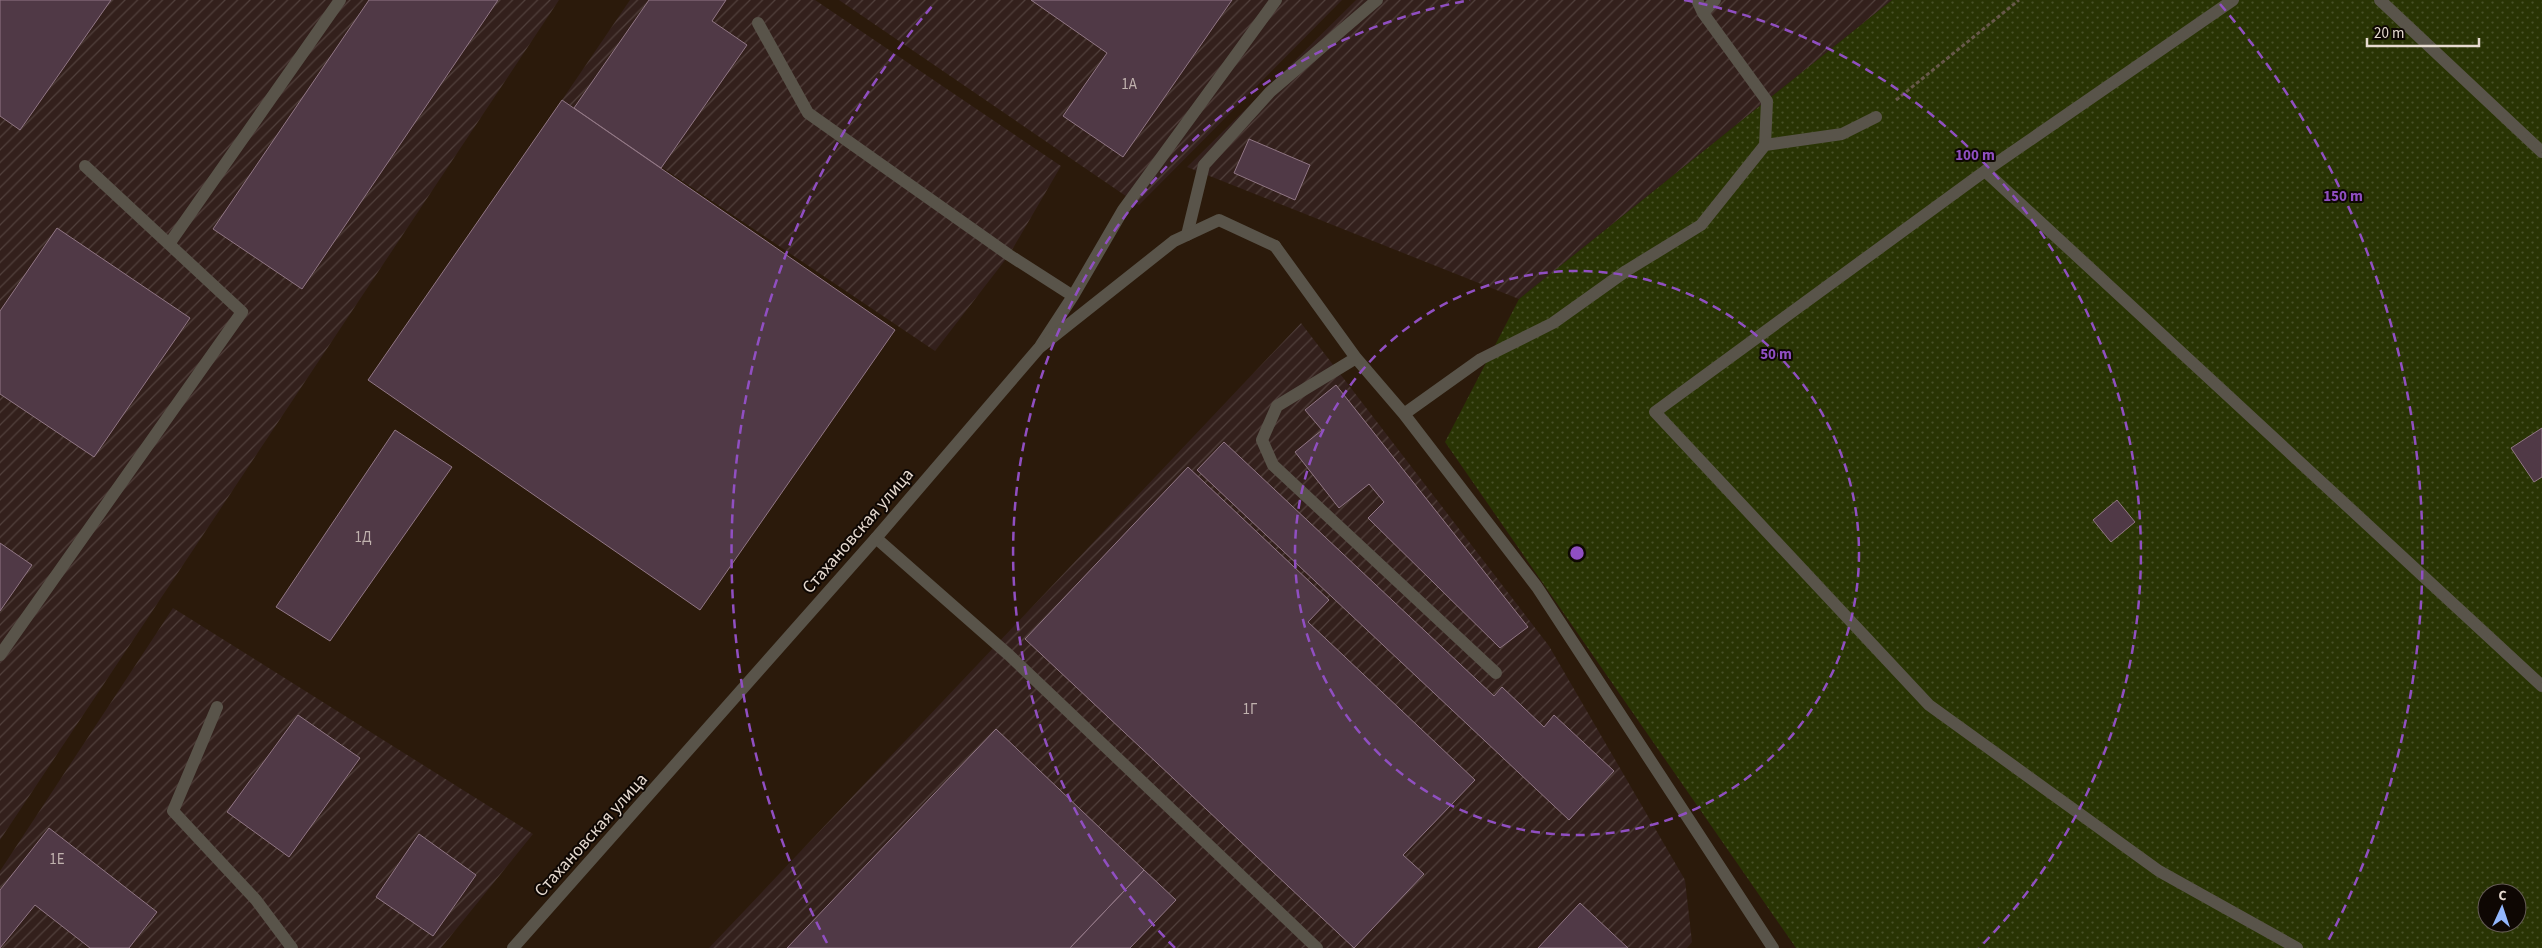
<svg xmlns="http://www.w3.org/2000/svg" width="2542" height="948" viewBox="0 0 2542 948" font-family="'Source Sans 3',sans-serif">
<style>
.industrial{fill:url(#industrial-furrows)}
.grass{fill:url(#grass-dots);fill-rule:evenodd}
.building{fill:#503946;stroke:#917785}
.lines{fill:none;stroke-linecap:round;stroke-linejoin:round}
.path{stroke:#68594b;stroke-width:3;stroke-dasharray:4 2.5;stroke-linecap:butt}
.service{stroke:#59544a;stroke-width:12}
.minor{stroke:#59544a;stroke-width:12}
.ring{fill:none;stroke:#904fc2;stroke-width:2.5;stroke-dasharray:9 6}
.labels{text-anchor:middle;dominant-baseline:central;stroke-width:4;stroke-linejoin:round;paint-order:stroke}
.number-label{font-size:15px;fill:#c0b2ae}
.street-label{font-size:18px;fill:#e6dad0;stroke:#0e0703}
.centre{fill:#904fc2;stroke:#0e0703;stroke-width:2.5}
.ring-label{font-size:15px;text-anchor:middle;font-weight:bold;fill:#904fc2;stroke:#0e0703;stroke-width:4;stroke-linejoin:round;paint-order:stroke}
</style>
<defs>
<pattern id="industrial-furrows" width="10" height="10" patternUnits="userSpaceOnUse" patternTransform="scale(1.25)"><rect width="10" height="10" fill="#33201c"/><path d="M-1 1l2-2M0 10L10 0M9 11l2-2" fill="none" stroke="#51403c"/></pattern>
<pattern id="grass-dots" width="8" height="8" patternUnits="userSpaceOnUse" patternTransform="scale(1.25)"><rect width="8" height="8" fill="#293404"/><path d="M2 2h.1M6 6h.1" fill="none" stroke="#485128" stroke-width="1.8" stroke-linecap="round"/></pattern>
</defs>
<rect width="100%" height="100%" fill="#2b1a0b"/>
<!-- industrial -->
<path class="industrial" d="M0,0h559l-559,840z
M630,0h185l246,166 -52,89 -74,96 -373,-251z
M839,0h503l-203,205z
M1356,0h536l-373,299 -332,-132z
M1301,323l248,323 136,234 7,62 -5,6h-978z
M173,608l360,226 -92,114h-441v-77z"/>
<!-- grass -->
<path class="grass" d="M1892,0h650v948h-746l-351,-506 74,-143zM2487,893h30v30h-30z"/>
<!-- building -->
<path class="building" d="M0,0h111l-91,130 -20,-14z
M369,0h129l-196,289 -89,-60z
M649,0h77l-14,21 35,24 -86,123 -87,-60z
M1031,0h201l-109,157 -60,-41 44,-63z
M562,100l333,230 -195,280 -332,-230z
M1249,139l61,26 -15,35 -61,-27z
M57,228l133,90 -96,139 -94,-63v-83z
M1336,385l192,242 -28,21 -132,-130 16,-16 -15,-18 -30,24 -44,-56 27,-22 -17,-20z
M2542,428v49l-8,5 -23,-34z
M395,430l57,37 -122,174 -54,-34z
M1224,442l270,254 8,-9 42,40 10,-12 60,56 -45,49 -372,-350z
M1188,467l141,133 -21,22 167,158 -72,75 21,19 -70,74 -329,-309z
M2117,500l18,22 -24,20 -18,-22z
M0,543l32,22 -32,46z
M298,715l62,43 -71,99 -62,-45z
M996,729l148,141 -74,78h-283z
M49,828l108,84 -28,36h-39l-55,-43 -35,43v-58z
M419,834l57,41 -43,61 -57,-39z
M1144,870l32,30 -46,48h-60z
M1580,903l48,45h-90z"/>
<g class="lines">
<!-- path -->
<path class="path" d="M1896,100l123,-100"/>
<!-- service -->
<path class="service" d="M1697,0l6,13 64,88 -2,44
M2233,0l-248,171 -330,241 274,293 230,166 138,77
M2380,0l162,152
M1703,13l12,-13
M758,23l50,90 201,142 64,41
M1985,171l557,515
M1187,235l17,-70 66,-73 107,-92
M169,244l171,-244
M1275,246l81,112 48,56 133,173 236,361
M1041,345l32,-49 50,-86 153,-210
M1356,358l-79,48 -15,34 11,25 223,208
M1404,414l77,-55 72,-36 73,-52 75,-46 64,-80 77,-11 34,-17
M876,538l133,117 308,293
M0,655l242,-343 -157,-146
M217,707l-44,104 83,89 36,48"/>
<!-- minor -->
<path class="minor" d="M513,948l363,-410 163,-190 135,-107 45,-21 56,26"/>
</g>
<!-- distance rings -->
<g class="ring">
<circle cx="1577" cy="553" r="282"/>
<path d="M1175 948A563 563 0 0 1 1470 0M1684 0A563 563 0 0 1 1979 948"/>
<path d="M827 943A845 845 0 0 1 934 4M2220 4A845 845 0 0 1 2327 943"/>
</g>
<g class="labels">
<!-- number labels -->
<g class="number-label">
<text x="1129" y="84">1А</text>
<text x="363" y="537">1Д</text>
<text x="1250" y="709">1Г</text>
<text x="57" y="859">1Е</text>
</g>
<!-- street labels -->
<g class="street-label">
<text transform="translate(858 531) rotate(-49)">Стахановская улица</text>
<text transform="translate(591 835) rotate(-48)">Стахановская улица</text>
</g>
</g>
<circle cx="1577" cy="553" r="8" class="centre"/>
<g class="ring-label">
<text x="1975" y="160">100 m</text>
<text x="2343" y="201">150 m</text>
<text x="1776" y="359">50 m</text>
</g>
<!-- north arrow -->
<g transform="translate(2502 908) rotate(3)"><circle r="24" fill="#0e0703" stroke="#645b55"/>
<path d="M0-4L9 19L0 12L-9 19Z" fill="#93b7fd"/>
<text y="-8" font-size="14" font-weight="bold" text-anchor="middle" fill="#e6dad0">С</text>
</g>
<!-- scale -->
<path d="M2367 38v8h112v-8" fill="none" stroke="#e6dad0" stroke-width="2.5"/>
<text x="2374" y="38" font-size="15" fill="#e6dad0" stroke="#0e0703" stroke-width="4" paint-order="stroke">20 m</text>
</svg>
